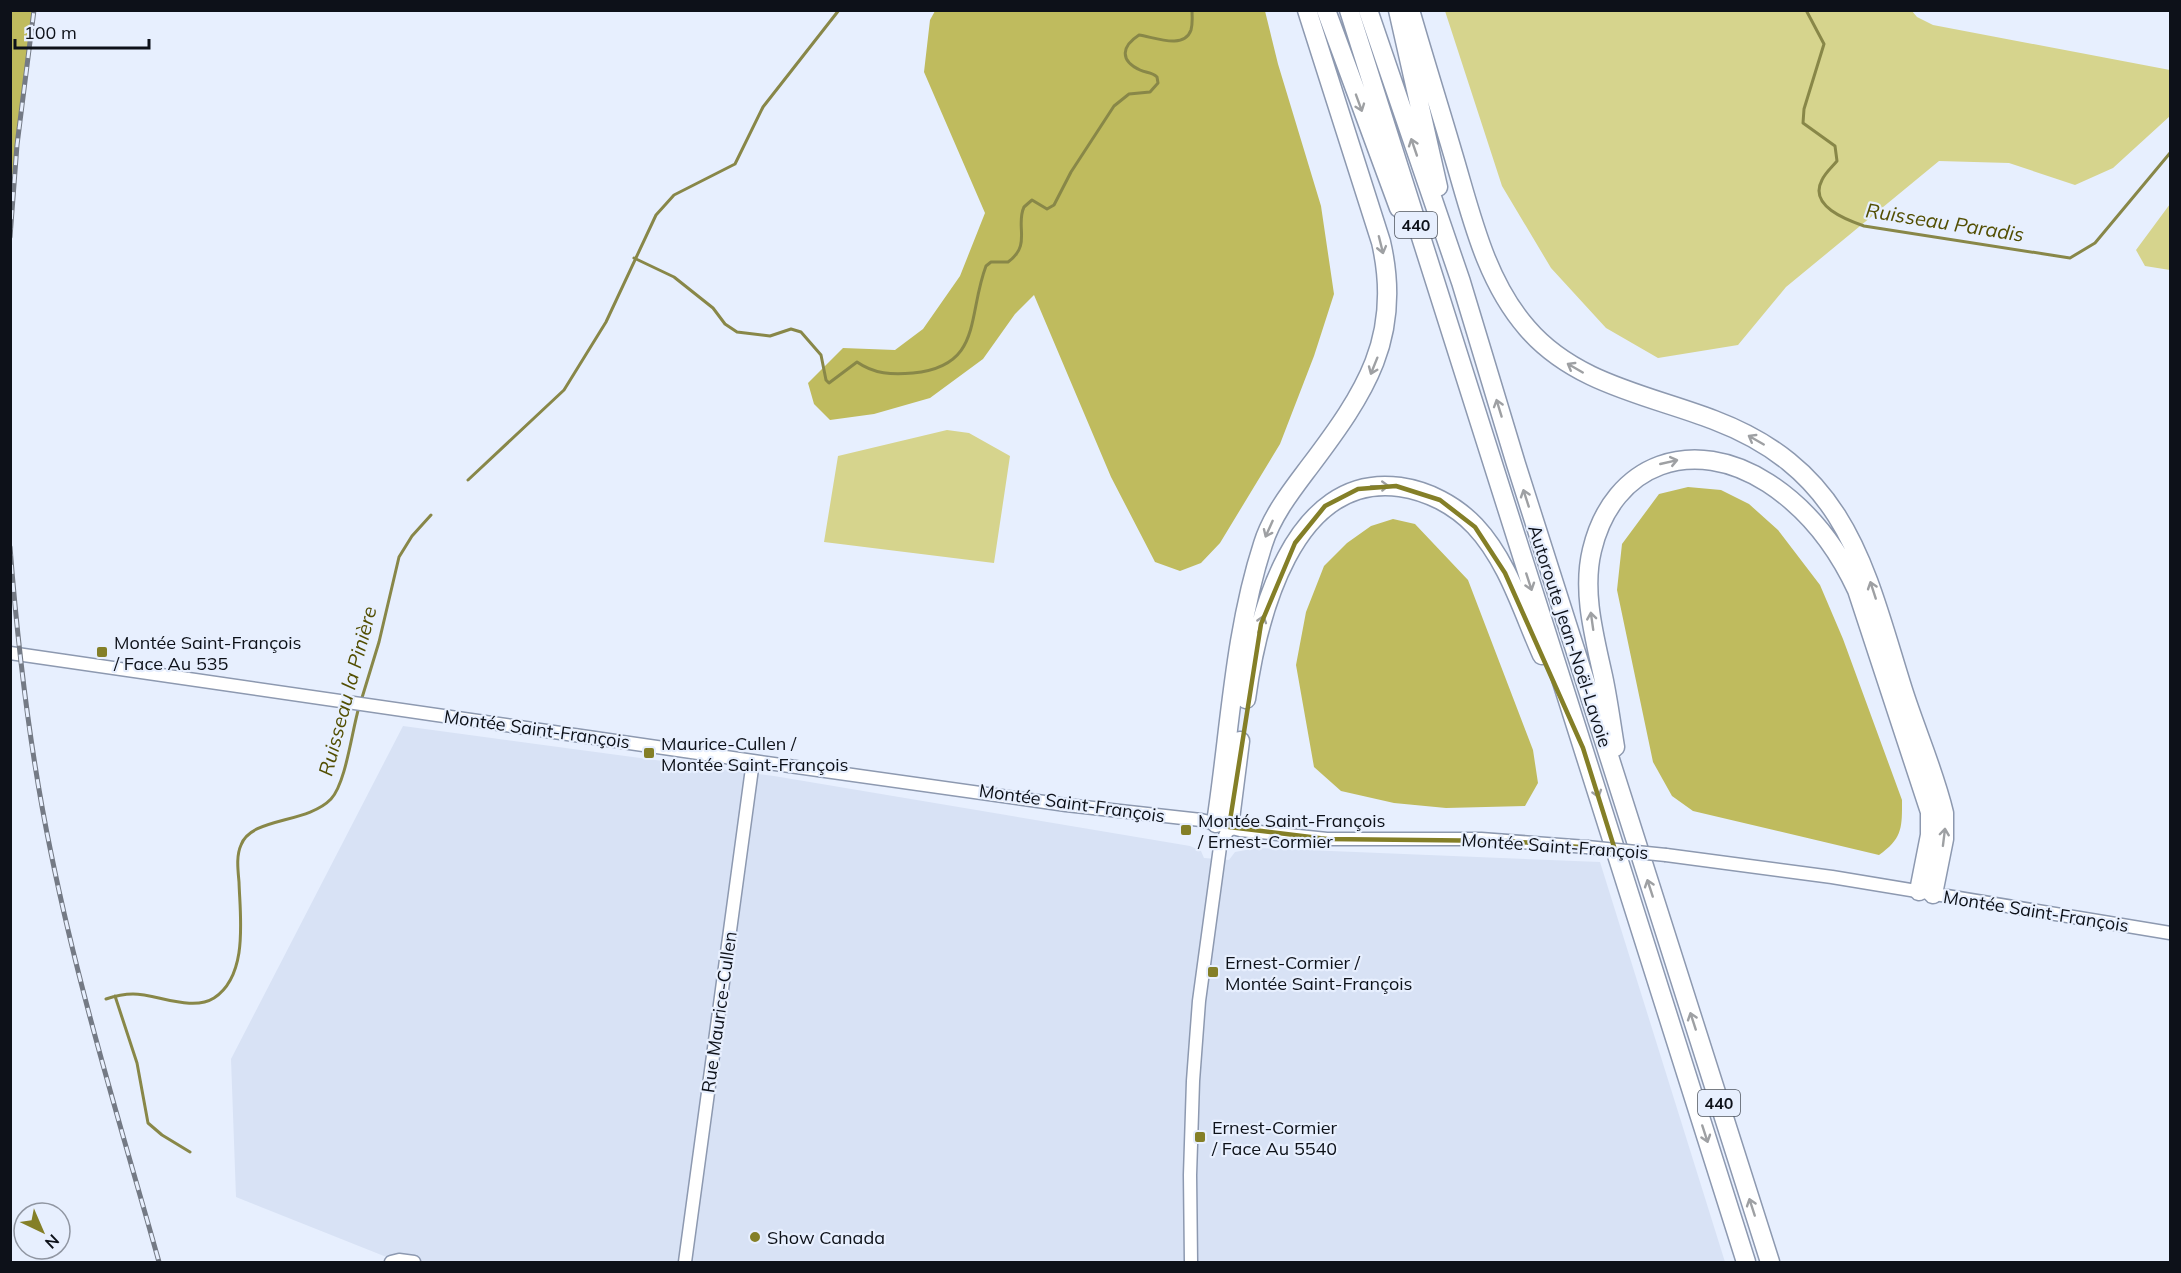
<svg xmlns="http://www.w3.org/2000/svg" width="2181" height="1273" viewBox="0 0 2181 1273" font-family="Mulish,sans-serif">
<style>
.built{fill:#d8e2f5}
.green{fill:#d6d48d}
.forest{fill:#bfbb5e}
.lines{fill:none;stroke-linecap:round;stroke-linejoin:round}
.stream{stroke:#888748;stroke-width:3}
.minor-casing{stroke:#8d99b0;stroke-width:15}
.highway-casing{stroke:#8d99b0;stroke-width:21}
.minor{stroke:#fff;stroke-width:12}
.highway{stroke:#fff;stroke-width:18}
.rail-casing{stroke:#747a85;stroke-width:5}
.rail{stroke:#e7effe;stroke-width:3;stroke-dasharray:9;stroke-linecap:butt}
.minor-bridge-casing{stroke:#8d99b0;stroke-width:15;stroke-linecap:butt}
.minor-bridge{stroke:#fff;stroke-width:12}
.oneway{stroke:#9ea0a3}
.marked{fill:none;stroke:#847f27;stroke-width:4.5;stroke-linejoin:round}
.poi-dot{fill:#847f27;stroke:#e7effe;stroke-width:2}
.labels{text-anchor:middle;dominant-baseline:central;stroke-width:4.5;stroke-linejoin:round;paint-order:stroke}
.shield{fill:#e7effe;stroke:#4e545e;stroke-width:1.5}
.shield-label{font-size:16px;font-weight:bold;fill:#0d1119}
.street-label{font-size:18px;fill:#0d1119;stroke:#e7effe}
.poi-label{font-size:18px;fill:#0d1119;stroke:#e7effe;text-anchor:start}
.water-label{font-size:20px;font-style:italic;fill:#524e02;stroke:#e7effe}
</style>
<rect width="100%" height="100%" fill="#e7effe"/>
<!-- built -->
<path class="built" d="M403,726l371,50 416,70 11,5 3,7 25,2 6,-8 22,-4 343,14 125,400h-1326l-163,-65 -5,-138z"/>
<!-- green -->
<path class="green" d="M1445,11h467l5,6 16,8 237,45v46l-57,52 -38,17 -66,-22 -70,-2 -153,126 -48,58 -80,13 -52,-30 -55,-60 -49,-82z
M2170,204v66l-25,-4 -9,-16z
M947,430l22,3 41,23 -16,107 -170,-21 14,-86z"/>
<!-- forest -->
<path class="forest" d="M11,10l22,1 -22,177 -1,-177z
M935,11h330l13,53 43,142 13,88 -20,62 -34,88 -60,99 -19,20 -21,8 -25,-9 -44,-85 -77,-182 -19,19 -32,45 -53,39 -56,16 -44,6 -16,-16 -6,-21 35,-35 52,2 28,-21 37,-53 25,-63 -61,-141 6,-52z
M1688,487l33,3 28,14 29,26 42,55 23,54 59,161c0,27 1,38 -23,55l-186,-44 -21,-15 -19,-34 -36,-172 5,-46 37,-50z
M1393,519l22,5 53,56 65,170 5,33 -13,23 -79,2 -52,-5 -53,-12 -27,-24 -18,-102 10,-53 18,-46 23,-23 24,-17z"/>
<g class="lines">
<!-- stream -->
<path class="stream" d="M1806,10l18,34 -20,65 -1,14 32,23 2,15c-5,6 -12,12 -15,19 -14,26 25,40 42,46l206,32 25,-15 75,-90
M634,258l40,19 39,31 12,16 12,8 33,4 21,-7 10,3 20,23 5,25 3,3 28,-21c17,12 35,13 56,11 70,-7 54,-57 73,-107l5,-4h17c24,-17 7,-36 16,-55l8,-7 15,9 7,-4 17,-33 43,-66 15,-12 21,-2 8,-9 -1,-6c-5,-5 -11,-4 -17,-7 -21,-10 -18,-24 -1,-35 15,2 45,15 52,-5 2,-7 1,-13 1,-20
M468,480l96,-90 42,-68 50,-107 18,-20 61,-31 28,-57 76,-97
M361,701l18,-59 20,-85 13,-21 19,-21
M115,996l22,67 11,60 14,12 28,17
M106,999c9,-3 17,-5 27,-5 24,0 59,18 81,4 35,-23 26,-82 25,-116 -1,-12 -3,-26 2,-37 10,-28 66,-21 90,-46 15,-16 21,-69 28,-92"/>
<!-- minor casing -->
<g class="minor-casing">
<path id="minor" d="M10,653l743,108 313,44 135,15 39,10 87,9h154l106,8
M1666,855l166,22 338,56
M391,1262l8,-2 15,2
M685,1262l68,-501
M1191,1262l-1,-87 3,-94 6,-80 21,-154 9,-20"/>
</g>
<!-- highway casing -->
<g class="highway-casing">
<path id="highway" d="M1326,10l73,198
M1349,10l397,1252
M1368,10l93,272 55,182 254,798
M1398,10l40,177
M1410,10c14,49 29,96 43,144 18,60 32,126 74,174 48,56 122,67 187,92 134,51 151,149 189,270 13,41 31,81 41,123v26l-11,55
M1246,699c11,-80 46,-227 154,-212 28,4 55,18 75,39 33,35 48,87 67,129
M1615,747c-4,-24 -7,-48 -12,-71 -9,-41 -21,-85 -11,-126 21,-88 102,-115 176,-67 40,26 69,64 89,107l73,222v23l-11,56
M1216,823c14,-92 18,-190 47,-279 9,-29 29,-54 47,-78 55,-73 93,-129 71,-224l-74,-232
M1229,827l11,-86"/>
</g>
<!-- minor -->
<use href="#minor" class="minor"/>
<!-- highway -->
<use href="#highway" class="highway"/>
<!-- rail casing -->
<g class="rail-casing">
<path id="rail" d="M10,237l7,-92 17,-135
M10,547c8,103 20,205 41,306 28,138 70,274 108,409"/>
</g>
<!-- rail -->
<use href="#rail" class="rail"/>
<!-- minor-bridge casing -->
<g class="minor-bridge-casing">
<path id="minor-bridge" d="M1587,847l79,8"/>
</g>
<!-- minor-bridge -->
<use href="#minor-bridge" class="minor-bridge"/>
</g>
<!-- one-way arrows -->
<defs><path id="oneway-shaft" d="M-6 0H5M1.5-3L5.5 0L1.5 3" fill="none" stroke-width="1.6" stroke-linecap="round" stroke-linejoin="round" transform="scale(1.5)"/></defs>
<g class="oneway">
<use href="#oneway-shaft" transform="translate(1359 103) rotate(70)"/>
<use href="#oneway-shaft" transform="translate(1414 147) rotate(-109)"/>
<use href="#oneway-shaft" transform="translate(1381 245) rotate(76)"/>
<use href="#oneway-shaft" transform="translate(1374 366) rotate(112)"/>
<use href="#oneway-shaft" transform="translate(1575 368) rotate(-150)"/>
<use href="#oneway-shaft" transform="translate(1499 408) rotate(-107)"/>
<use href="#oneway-shaft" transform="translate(1756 440) rotate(-150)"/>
<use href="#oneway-shaft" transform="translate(1669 462) rotate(-13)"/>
<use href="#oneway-shaft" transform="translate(1380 486) rotate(-1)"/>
<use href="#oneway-shaft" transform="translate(1526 498) rotate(-108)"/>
<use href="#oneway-shaft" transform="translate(1269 529) rotate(114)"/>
<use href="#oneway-shaft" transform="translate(1529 582) rotate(72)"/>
<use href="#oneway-shaft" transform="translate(1873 590) rotate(-108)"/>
<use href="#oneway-shaft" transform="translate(1592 621) rotate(-98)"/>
<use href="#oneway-shaft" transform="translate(1261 624) rotate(-73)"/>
<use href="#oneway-shaft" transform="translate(1596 789) rotate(73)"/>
<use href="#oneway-shaft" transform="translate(1944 837) rotate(-83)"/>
<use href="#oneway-shaft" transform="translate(1650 888) rotate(-108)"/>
<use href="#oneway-shaft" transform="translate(1693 1021) rotate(-108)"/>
<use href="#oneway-shaft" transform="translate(1705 1134) rotate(72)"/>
<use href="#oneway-shaft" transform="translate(1752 1207) rotate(-108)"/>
</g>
<!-- marked area -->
<path class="marked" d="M1396,486l44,14 35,27 30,46 78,175 32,102 -107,-9 -181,-2 -98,-12 32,-203 34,-81 30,-37 33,-17z"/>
<!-- markers -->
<g class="poi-dot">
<rect x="96" y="646" width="12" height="12" rx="3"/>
<rect x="643" y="747" width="12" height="12" rx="3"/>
<rect x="1180" y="824" width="12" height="12" rx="3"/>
<rect x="1207" y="966" width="12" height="12" rx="3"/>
<rect x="1194" y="1131" width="12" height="12" rx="3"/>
<circle cx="755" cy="1237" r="6"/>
</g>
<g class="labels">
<!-- shield labels -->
<g class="shield">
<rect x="1395" y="212" width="42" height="26" rx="4.5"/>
<rect x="1698" y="1090" width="42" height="26" rx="4.5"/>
</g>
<g class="shield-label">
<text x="1416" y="225">440</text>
<text x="1719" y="1103">440</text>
</g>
<!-- street labels -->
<g class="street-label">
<text transform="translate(1570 636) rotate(72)">Autoroute Jean-Noël-Lavoie</text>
<text transform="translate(537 729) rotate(8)">Montée Saint-François</text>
<text transform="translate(1072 803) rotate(8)">Montée Saint-François</text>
<text transform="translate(1555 846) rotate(4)">Montée Saint-François</text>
<text transform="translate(2036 911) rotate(9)">Montée Saint-François</text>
<text transform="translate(719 1012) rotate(-82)">Rue Maurice-Cullen</text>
</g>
<!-- poi labels -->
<g class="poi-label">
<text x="114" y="642">Montée Saint-François<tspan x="114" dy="21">/ Face Au 535</tspan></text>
<text x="661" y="743">Maurice-Cullen /<tspan x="661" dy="21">Montée Saint-François</tspan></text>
<text x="1198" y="820">Montée Saint-François<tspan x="1198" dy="21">/ Ernest-Cormier</tspan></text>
<text x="1225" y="962">Ernest-Cormier /<tspan x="1225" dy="21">Montée Saint-François</tspan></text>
<text x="1212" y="1127">Ernest-Cormier<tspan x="1212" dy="21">/ Face Au 5540</tspan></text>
<text x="767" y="1237">Show Canada</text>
</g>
<!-- water labels -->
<g class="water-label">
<text transform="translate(1945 222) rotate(9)">Ruisseau Paradis</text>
<text transform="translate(347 691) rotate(-75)">Ruisseau la Pinière</text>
</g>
</g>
<!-- border -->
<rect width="2181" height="1273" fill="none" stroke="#0d1119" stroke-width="24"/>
<!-- north arrow -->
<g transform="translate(42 1231) rotate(136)"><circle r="28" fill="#e7effe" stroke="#9096a2" stroke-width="1.5"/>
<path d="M0-4.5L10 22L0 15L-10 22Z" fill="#847f27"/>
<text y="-9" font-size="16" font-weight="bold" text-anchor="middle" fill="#0d1119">N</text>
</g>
<!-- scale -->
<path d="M15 39v9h134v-9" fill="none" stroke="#0d1119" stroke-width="3"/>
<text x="24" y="39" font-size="18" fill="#0d1119" stroke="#e7effe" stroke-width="4.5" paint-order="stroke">100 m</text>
</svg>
